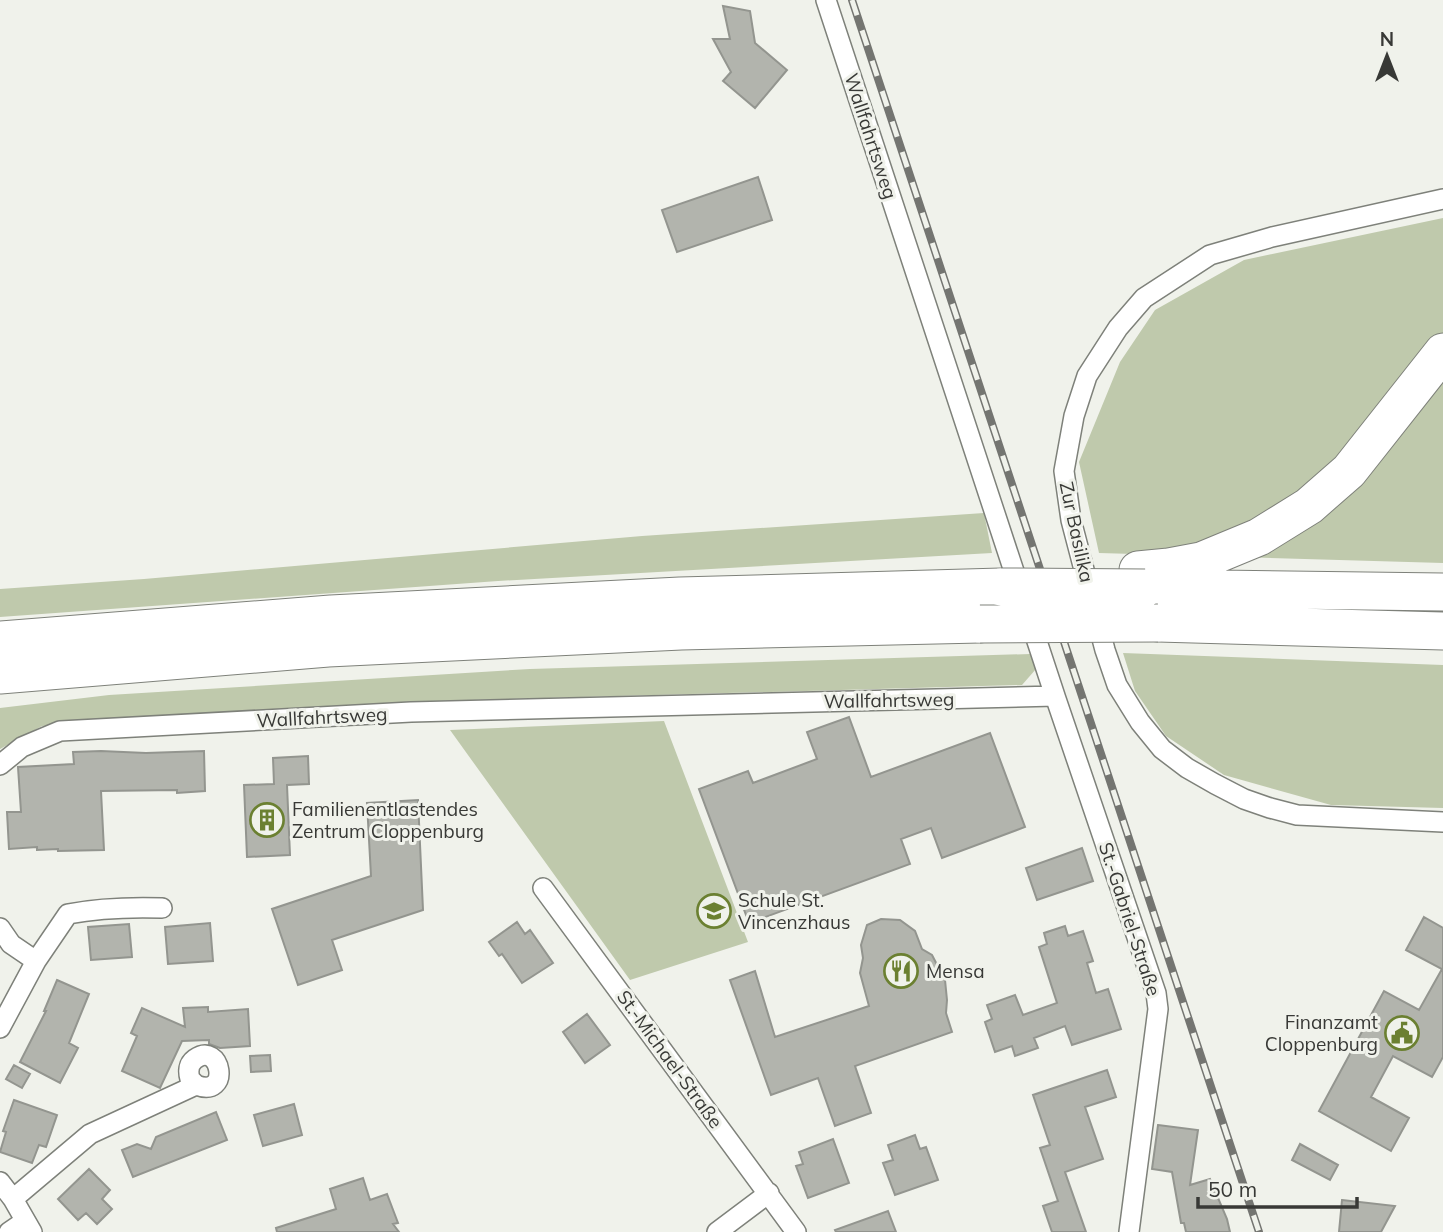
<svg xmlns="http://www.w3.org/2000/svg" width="1443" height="1232" viewBox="0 0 1443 1232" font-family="Mulish,sans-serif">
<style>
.green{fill:#bfc9ac}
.building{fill:#b2b4ad;stroke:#93958f;stroke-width:2}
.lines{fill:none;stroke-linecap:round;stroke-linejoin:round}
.street-casing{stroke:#7e817a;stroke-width:22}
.highway-casing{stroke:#7e817a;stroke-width:39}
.street{stroke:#fff;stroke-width:19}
.highway{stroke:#fff;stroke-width:37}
.rail-casing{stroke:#747571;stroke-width:8}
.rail{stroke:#f0f2eb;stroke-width:5;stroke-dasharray:16;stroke-linecap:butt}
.highway-bridge-casing{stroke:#7e817a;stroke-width:39;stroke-linecap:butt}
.highway-bridge{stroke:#fff;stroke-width:37}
.labels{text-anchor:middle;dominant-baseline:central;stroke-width:6;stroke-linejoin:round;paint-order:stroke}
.street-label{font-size:19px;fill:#383936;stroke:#f0f2eb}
.poi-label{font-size:19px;fill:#383936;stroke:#f0f2eb;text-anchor:start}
</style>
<rect width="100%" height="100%" fill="#f0f2eb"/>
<!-- green -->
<path class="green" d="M1443,218v345l-344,-10 -20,-91 41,-100 35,-52 89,-50z
M984,513l8,40 -494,28 -498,36v-28l144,-10 498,-43z
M1123,653l320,12v143l-112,-3 -107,-30 -58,-39 -31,-45z
M1030,654l6,15 -14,16 -619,17 -361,24 -42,23v-41l109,-13 421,-26z
M664,721l84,221 -118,38 -180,-250z"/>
<!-- building -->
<path class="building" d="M723,6l27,5 5,32 32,27 -32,38 -32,-27 8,-9 -18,-33h17z
M758,177l14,43 -95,32 -15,-42z
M849,717l22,60 119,-44 35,94 -83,31 -11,-30 -30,11 9,25 -161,59 -50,-134 49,-18 5,12 64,-24 -10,-27z
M101,751l45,2 58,-2 1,40 -28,2v-3l-76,1 3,59 -46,1v-2l-21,1v-3l-28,2 -2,-37h14l-3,-45 56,-3 -1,-12z
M308,756l1,28 -22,1 3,70 -43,2 -3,-72 30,-1 -1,-26z
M418,800l5,110 -91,30 10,30 -44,15 -26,-76 99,-33 -4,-73z
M1082,848l11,33 -56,19 -11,-32z
M1424,917l19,11v129l-11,20 -39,-21 -22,41 38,21 -18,33 -72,-40 65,-120 35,19 23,-41 -36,-19z
M881,919l19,1 15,11 7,18 10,6 13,25 2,20 -1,13 6,19 -97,34 16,47 -36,13 -17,-48 -47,17 -41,-115 25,-9 20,66 94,-31 -9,-33 3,-15 -2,-13 6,-20z
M517,922l8,12 5,-4 23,33 -31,20 -20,-29 -3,2 -10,-14z
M210,923l3,38 -45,3 -3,-37z
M129,924l3,33 -41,3 -3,-33z
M1065,926l3,10 15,-5 10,30 -6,2 9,30 12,-4 13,40 -49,16 -7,-19 -31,12 4,10 -23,8 -3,-10 -17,6 -10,-30 7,-3 -5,-14 28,-10 8,20 34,-12 -18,-56 8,-3 -3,-11z
M57,980l32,14 -20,49 9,5 -18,35 -40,-21 26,-51h-2z
M208,1007v5l40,-3 2,37 -30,2 -11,-4v-4l-27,1 -22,47 -38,-17 15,-35 -6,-3 11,-25 43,19 -2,-19z
M587,1014l23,31 -25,18 -22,-31z
M270,1055l1,16 -20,1 -1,-16z
M14,1065l16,9 -8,14 -16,-9z
M1107,1070l9,27 -31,10 18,52 -38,13 21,60h-34l-9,-26 15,-5 -18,-53 10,-3 -17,-50z
M14,1100l43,15 -11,32 -7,-2 -7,18 -32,-11 6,-20 -3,-1z
M294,1104l8,31 -39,11 -9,-31z
M216,1112l11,28 -94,37 -11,-27 15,-6 14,5 5,-12z
M1158,1125l40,5 -8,55 20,-6 17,40 3,13h-44l-2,-9h-3l-9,-51 -20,-3z
M915,1135l5,14 6,-2 12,33 -43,15 -12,-32 10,-3 -5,-15z
M833,1139l16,44 -41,15 -12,-32 7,-2 -4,-12z
M1300,1144l38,21 -8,15 -38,-20z
M89,1169l21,21 -8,9 10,10 -15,15 -11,-11 -8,7 -20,-21z
M363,1178l7,22 17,-6 11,29 -5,1 6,8h-122l-1,-4 60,-19 -6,-20z
M1342,1200l53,6 -14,26h-42z
M888,1211l8,21h-60l-1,-2z"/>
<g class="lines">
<!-- street casing -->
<g class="street-casing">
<path id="street" d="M1443,199l-171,38 -62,18 -66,43 -26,30 -31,48 -13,40 -10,55 7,49 34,130 12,35 23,37 22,27 25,19 28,16 29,15 26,9 27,7 146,7
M1055,696l101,297 2,16 -29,223
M0,765l22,-18 38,-16 351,-19 644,-16 -229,-696
M543,888l253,344
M0,928l11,16 25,17 -36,67
M36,961l32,-47c31,-6 62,-7 94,-6
M0,1182l13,17 19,33
M13,1199l77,-65 106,-49c36,14 25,-45 -1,-26 -7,5 -7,13 -5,20l6,6
M9,1232l16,-11
M717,1232l52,-39"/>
</g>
<!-- highway casing -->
<g class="highway-casing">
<path id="highway" d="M1138,570l31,-3 32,-6 58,-24 50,-31 40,-35 94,-119
M1147,588l296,4
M1158,623l285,8
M0,640l331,-26 349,-18 321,-9
M0,675l328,-27 353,-17 299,-7"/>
</g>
<!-- street -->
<use href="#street" class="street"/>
<!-- highway -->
<use href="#highway" class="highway"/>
<!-- rail casing -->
<g class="rail-casing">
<path id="rail" d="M852,0l407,1232"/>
</g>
<!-- rail -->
<use href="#rail" class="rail"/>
<!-- highway-bridge casing -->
<g class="highway-bridge-casing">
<path id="highway-bridge" d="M1001,587l144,1
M980,624l178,-1"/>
</g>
<!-- highway-bridge -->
<use href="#highway-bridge" class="highway-bridge"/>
</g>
<!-- icons -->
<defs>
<g id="building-ring" transform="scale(1.75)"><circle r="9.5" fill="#f0f2eb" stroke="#6b8031" stroke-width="1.5"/><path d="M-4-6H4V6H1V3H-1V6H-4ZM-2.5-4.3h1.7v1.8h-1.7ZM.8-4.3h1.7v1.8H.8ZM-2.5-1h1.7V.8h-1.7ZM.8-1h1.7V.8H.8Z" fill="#6b8031"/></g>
<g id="school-ring" transform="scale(1.75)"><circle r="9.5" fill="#f0f2eb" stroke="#6b8031" stroke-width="1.5"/><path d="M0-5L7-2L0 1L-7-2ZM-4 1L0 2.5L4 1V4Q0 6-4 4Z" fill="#6b8031"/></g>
<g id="restaurant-ring" transform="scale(1.75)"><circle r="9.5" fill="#f0f2eb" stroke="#6b8031" stroke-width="1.5"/><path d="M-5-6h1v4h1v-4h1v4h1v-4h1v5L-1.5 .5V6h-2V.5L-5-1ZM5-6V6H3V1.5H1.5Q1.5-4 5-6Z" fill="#6b8031"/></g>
<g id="civic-ring" transform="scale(1.75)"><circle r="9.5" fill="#f0f2eb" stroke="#6b8031" stroke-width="1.5"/><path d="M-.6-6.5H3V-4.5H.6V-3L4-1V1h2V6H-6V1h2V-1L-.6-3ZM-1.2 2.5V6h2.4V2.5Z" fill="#6b8031"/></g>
</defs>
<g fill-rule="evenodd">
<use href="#building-ring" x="267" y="820"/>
<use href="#school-ring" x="714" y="911"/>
<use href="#restaurant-ring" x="901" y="971"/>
<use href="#civic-ring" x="1402" y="1033"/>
</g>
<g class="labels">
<!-- street labels -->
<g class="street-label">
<text transform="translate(871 136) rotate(72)">Wallfahrtsweg</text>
<text transform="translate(1077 532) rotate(78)">Zur Basilika</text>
<text transform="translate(889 700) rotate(-1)">Wallfahrtsweg</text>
<text transform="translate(322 717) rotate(-3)">Wallfahrtsweg</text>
<text transform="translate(1130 919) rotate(72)">St.-Gabriel-Straße</text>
<text transform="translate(670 1059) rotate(54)">St.-Michael-Straße</text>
</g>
<!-- poi labels -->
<g class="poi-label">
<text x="292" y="809">Familienentlastendes<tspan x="292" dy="22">Zentrum Cloppenburg</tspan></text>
<text x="738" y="900">Schule St.<tspan x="738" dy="22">Vincenzhaus</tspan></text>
<text x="926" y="971">Mensa</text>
<text x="1378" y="1022" text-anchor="end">Finanzamt<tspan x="1378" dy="22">Cloppenburg</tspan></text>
</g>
</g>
<!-- north arrow -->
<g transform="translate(1387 56)" stroke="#f0f2eb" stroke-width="5" paint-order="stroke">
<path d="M0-5L12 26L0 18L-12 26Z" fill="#383936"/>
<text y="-10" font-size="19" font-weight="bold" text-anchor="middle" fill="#383936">N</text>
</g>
<!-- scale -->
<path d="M1198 1197v10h159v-10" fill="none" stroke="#383936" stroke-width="3.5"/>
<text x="1208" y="1197" font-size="21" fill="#383936" stroke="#f0f2eb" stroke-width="5" paint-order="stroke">50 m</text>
</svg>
